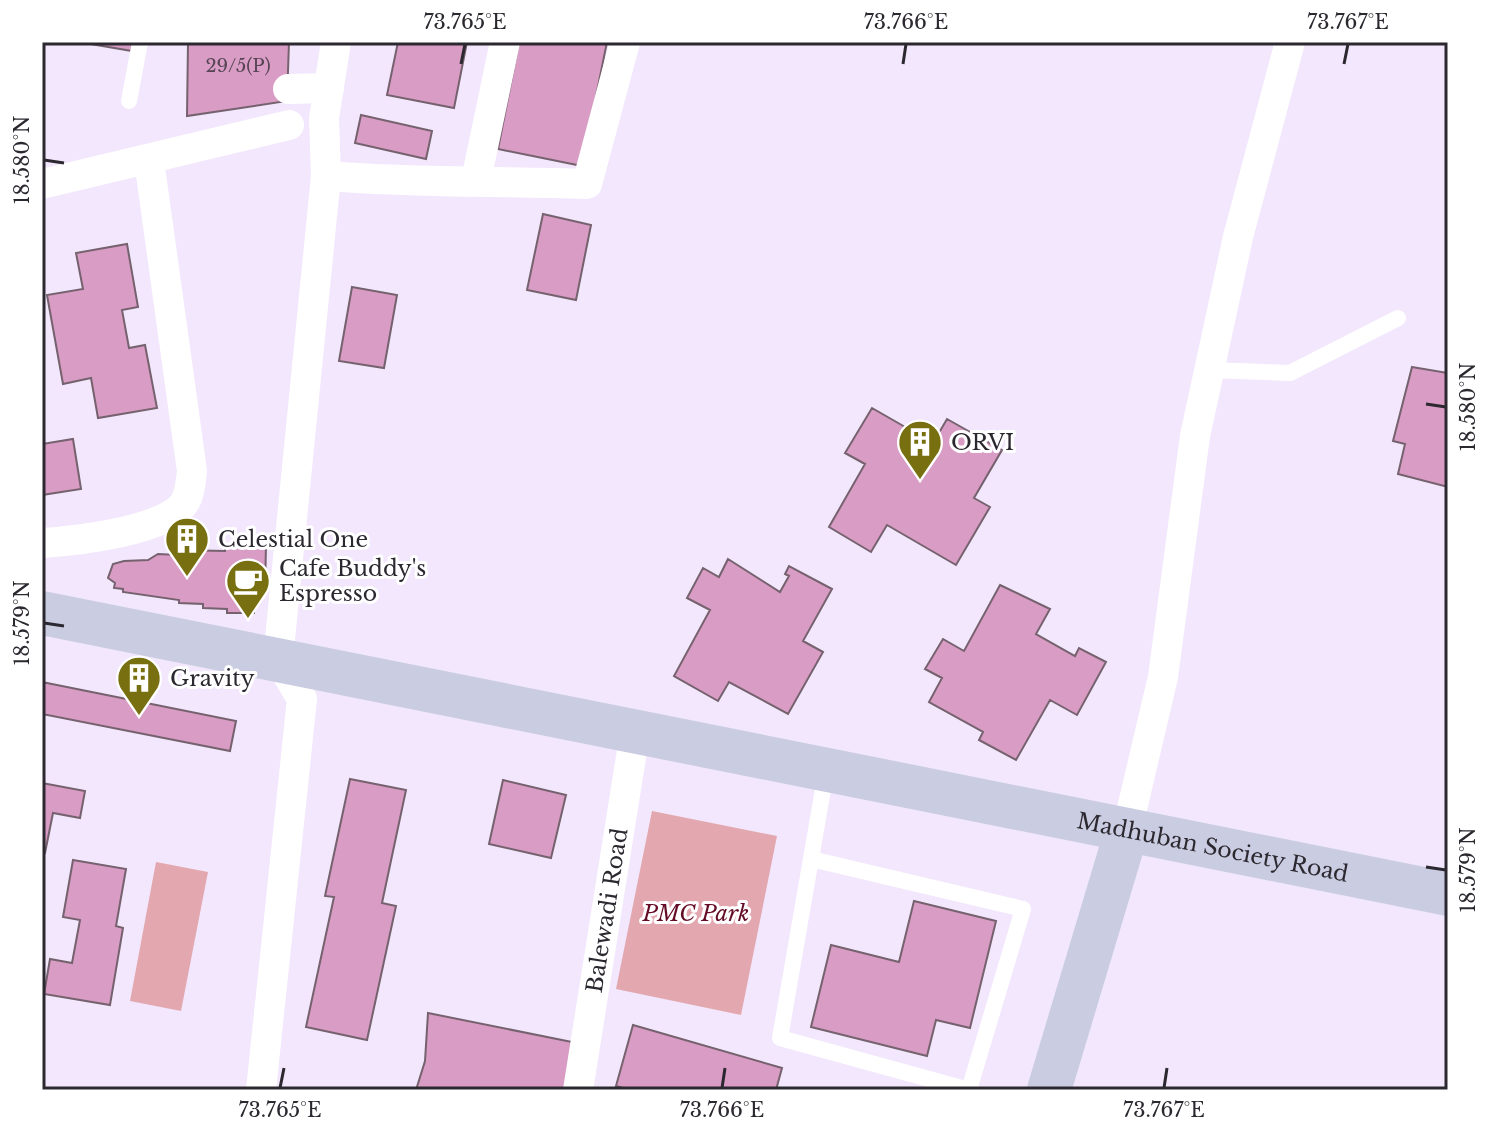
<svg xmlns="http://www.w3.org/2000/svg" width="1490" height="1132" viewBox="0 0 1490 1132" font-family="'Libre Baskerville',serif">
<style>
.green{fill:#e3a8af}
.building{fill:#d99cc4;stroke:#75626e;stroke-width:2}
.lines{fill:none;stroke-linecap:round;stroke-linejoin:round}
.lane{stroke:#fff;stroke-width:16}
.street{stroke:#fff;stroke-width:30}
.secondary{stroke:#cacde1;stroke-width:44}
.ticks{fill:none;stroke:#2c2830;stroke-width:3}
.labels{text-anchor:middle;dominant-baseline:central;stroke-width:6;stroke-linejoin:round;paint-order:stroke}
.number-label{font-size:18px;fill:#574555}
.poi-label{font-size:22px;fill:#2c2830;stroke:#fff;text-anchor:start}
.street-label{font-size:22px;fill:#2c2830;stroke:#fff}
.park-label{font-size:22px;font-style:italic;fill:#640b26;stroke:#fff}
.neatline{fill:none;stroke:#2c2830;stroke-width:3}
.ticks-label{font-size:20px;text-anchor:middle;fill:#2c2830}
</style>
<rect width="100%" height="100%" fill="#f2e7fc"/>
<!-- green -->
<path class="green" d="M652,811l125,25 -36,179 -125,-26z
M156,862l52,10 -27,139 -51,-10z"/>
<!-- building -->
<path class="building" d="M79,42h54l-1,9z
M188,42h101l-2,59 -100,15z
M398,42h69l-13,66 -67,-13z
M519,42h88l-25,124 -84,-17z
M361,115l71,16 -6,28 -71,-16z
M543,214l48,11 -15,75 -49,-10z
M127,244l11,63 -16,3 7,38 16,-3 12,63 -59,10 -7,-40 -28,6 -16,-89 36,-6 -7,-36z
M352,287l45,8 -13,73 -45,-7z
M1412,367l36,6v114l-50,-13 7,-30 -12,-3z
M872,408l61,35 14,-24 55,31 -28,48 16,9 -34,58 -69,-40 -16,27 -42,-25 36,-63 -20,-11z
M73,439l8,50 -39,6v-51z
M238,543l28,1 -1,49 -11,-1v21h-27v-4l-24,-1v-4l-24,-1v-3l-56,-8v-3l-9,-1 1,-5 -7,-5 5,-14 11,-3 24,-1 10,-6 20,1v-5l47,1v-4h13z
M728,559l52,33 9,-16 -4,-2 4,-8 43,23 -29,52 20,11 -35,62 -59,-32 -11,19 -44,-25 36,-66 -23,-12 16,-30 16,9z
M1000,585l50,24 -14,25 39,22 4,-8 27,14 -29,53 -27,-15 -34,60 -37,-20 4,-8 -54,-30 13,-24 -17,-9 18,-30 21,12z
M42,682l194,39 -6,30 -188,-37z
M350,779l56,11 -24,113 14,3 -29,134 -61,-13 28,-130 -9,-1z
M503,780l63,15 -15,63 -62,-14z
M42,783l43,8 -5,27 -27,-5 -8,40h-3z
M73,860l53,9 -10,57 7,2 -13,77 -66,-11 6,-35 22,4 8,-43 -17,-3z
M914,901l82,20 -26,107 -34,-8 -9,36 -116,-29 20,-82 68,17z
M428,1013l149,30 -8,47h-153l9,-29z
M633,1025l149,43 -6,22h-146l-14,-4z"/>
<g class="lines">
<!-- lane -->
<path class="lane" d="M129,101l11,-59
M1209,370l81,3 108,-55
M811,859l212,50 -54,181 -189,-52 46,-266"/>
<!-- street -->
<g class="street">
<path d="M288,89l41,-1"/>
<path d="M326,176c87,7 174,5 261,8l38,-142"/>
<path d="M476,180l29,-138"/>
<path d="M42,184l247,-59"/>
<path d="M42,543c32,-2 126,-12 143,-41 5,-9 6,-21 7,-31l-43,-311"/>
<path d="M1127,830l36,-153 32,-241 43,-199 52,-195"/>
<path d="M261,1090l41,-391 -24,-40 48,-483 -2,-58 12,-76"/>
<path id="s1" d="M578,1090l57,-358"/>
</g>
<!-- secondary -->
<g class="secondary">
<path id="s2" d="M42,613l1406,281"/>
<path d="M1049,1090l78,-260"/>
</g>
</g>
<!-- ticks -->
<path class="ticks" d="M461,64l4,-20M903,64l3,-20M1344,64l4,-20M44,160l20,3M1426,404l20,3M44,623l20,3M1426,867l20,3M280,1088l4,-20M722,1088l3,-20M1164,1088l3,-20"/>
<!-- icons -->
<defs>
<g id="building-pin" transform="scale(2.3)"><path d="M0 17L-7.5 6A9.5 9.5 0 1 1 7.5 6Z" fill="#787010" stroke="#fff"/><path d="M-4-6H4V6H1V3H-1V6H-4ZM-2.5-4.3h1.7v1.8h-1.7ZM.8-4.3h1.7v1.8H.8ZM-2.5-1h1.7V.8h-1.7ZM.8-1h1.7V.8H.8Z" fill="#fff"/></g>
<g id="cafe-pin" transform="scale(2.3)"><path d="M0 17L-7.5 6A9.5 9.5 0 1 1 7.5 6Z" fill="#787010" stroke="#fff"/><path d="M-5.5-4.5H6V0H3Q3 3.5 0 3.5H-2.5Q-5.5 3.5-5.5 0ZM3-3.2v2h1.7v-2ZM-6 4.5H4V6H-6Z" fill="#fff"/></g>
</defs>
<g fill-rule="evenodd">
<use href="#building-pin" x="920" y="442"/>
<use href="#building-pin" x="187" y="539"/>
<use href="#cafe-pin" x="248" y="581"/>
<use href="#building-pin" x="139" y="678"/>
</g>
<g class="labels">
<!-- number labels -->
<g class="number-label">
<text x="238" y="66">29/5(P)</text>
</g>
<!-- poi labels -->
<g class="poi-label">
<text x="951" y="442">ORVI</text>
<text x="218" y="539">Celestial One</text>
<text x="279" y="568">Cafe Buddy's<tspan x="279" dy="25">Espresso</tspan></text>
<text x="170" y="678">Gravity</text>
</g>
<!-- street labels -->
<g class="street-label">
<text stroke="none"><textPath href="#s2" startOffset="1194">Madhuban Society Road</textPath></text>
<text stroke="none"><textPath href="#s1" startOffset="182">Balewadi Road</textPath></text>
</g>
<!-- park labels -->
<g class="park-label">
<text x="696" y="913">PMC Park</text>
</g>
</g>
<!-- border -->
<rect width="1490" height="1132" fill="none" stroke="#ffffff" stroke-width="88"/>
<rect x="44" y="44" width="1402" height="1044" class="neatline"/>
<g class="ticks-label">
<text x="465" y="29">73.765°E</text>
<text x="906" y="29">73.766°E</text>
<text x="1348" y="29">73.767°E</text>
<text transform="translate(22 160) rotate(-90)" y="7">18.580°N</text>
<text transform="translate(1468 407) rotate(-90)" y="7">18.580°N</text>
<text transform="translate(22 623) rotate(-90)" y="7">18.579°N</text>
<text transform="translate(1468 870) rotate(-90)" y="7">18.579°N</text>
<text x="280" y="1117">73.765°E</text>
<text x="722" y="1117">73.766°E</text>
<text x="1164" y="1117">73.767°E</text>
</g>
</svg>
